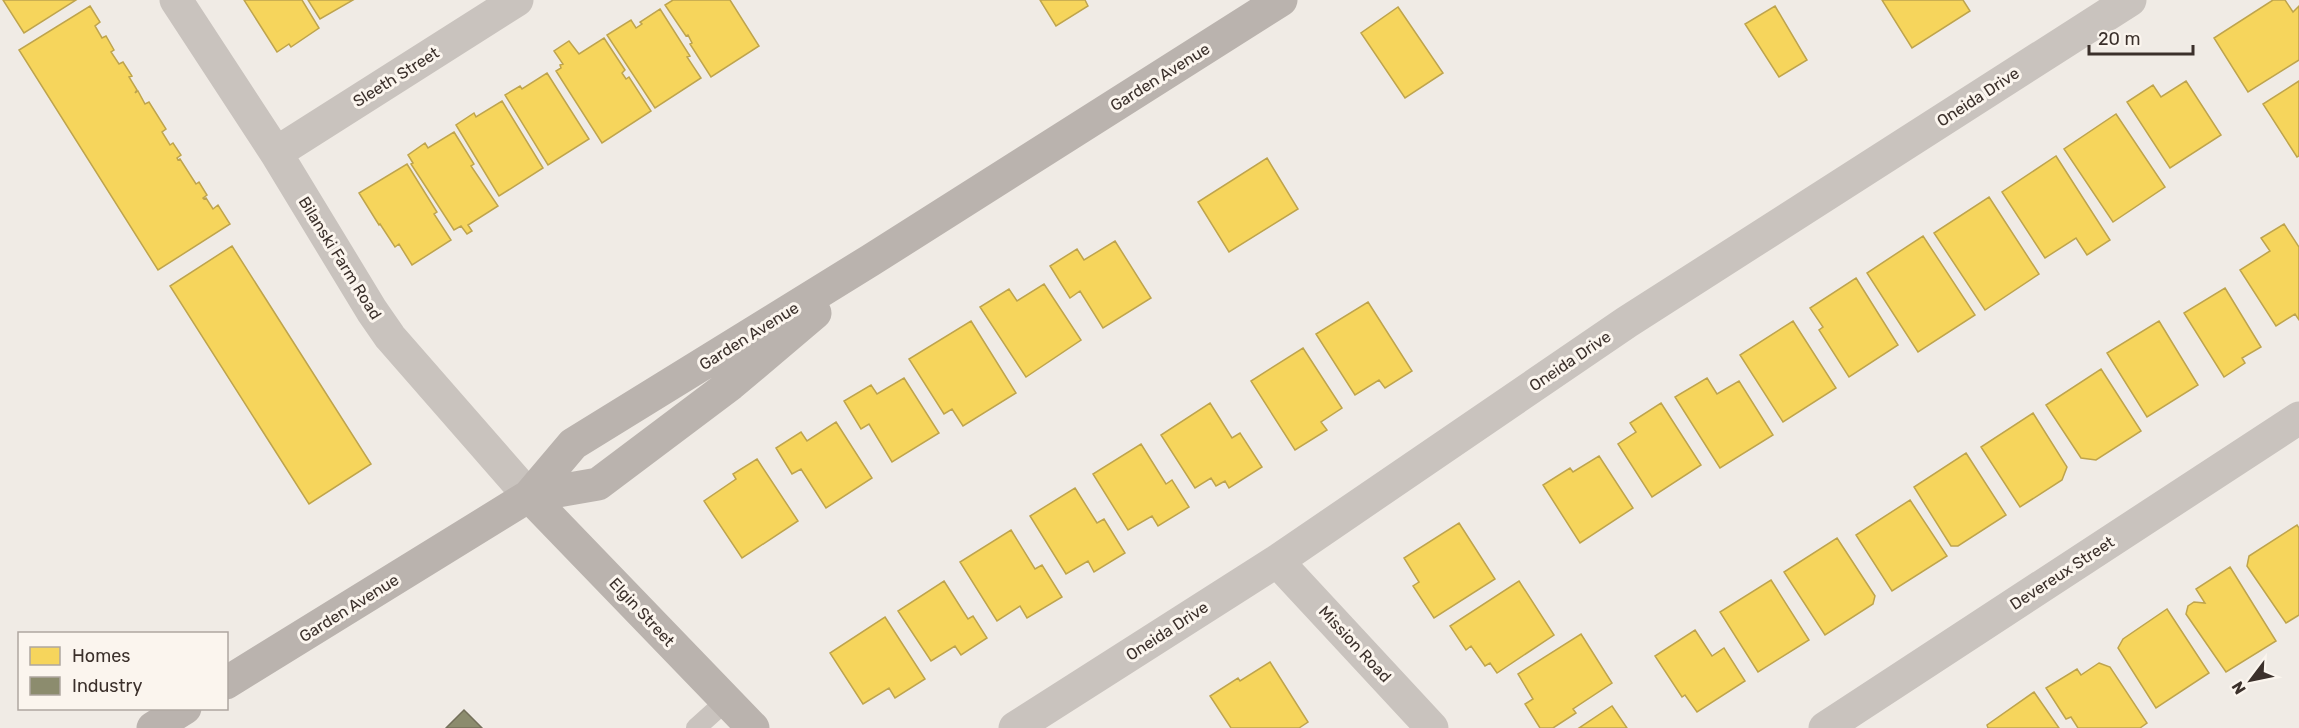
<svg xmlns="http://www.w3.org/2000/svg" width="2299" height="728" viewBox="0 0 2299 728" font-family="Rubik,sans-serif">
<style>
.homes{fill:#f6d55c;stroke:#bea44d;stroke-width:1.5}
.industry{fill:#8c8c6e;stroke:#74705a;stroke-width:1.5}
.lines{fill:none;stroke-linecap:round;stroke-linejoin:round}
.lane{stroke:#c9c3be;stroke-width:20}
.street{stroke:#c9c3be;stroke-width:33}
.secondary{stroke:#bab3ae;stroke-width:33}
.labels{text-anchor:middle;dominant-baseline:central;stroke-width:6;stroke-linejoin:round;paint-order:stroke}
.street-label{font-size:16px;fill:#3b302b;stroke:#fbf5ee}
</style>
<rect width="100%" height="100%" fill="#f0ebe5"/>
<!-- homes -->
<path class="homes" d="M3,0h73l-52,33z
M244,0h58l17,28 -28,19 -2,-3 -12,8z
M308,0h45l-33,19z
M673,0h57l29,46 -48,31 -21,-33 2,-1 -4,-8 -2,1 -21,-31z
M1040,0h45l3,6 -32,20z
M1882,0h81l7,11 -58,37z
M2273,0h12l8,12 6,-6v54l-51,32 -34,-54z
M90,6l10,16 -5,4 7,12 4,-2 8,14 -3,2 8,12 4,-2 9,14 -3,1 8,13 -2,3 3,-2 7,13 4,-2 17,27 -4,3 8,13 3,-2 8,12 -4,3 1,2 2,-1 16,25 3,-2 8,13 -4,3 1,1 2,-1 7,11 5,-4 12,19 -72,46 -139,-220z
M1775,6l32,54 -28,17 -34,-53z
M1398,7l45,66 -38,25 -44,-65z
M660,9l30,47 -3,1 14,21 -46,30 -48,-73 24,-15 5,8 6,-4 -2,-2z
M604,38l21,32 -3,3 4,6 3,-2 22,34 -49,32 -46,-72 5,-3 -1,-3 3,-1 -9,-13 15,-10 10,13z
M547,73l42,66 -41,26 -43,-70 15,-9 2,3z
M2186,81l35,54 -51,33 -43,-66 26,-17 8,12z
M2299,81v75l-2,1 -34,-53z
M502,101l41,67 -44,28 -43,-71 18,-12 2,4z
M2116,114l49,73 -52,35 -49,-73z
M454,132l20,32 -3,2 27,40 -30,19 4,6 -5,3 -6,-8 -7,4 -43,-66 2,-1 -5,-8 17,-12 3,5z
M2056,156l54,84 -23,15 -11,-17 -31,20 -43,-66z
M1267,158l31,51 -69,43 -31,-50z
M407,164l30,48 -3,2 17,26 -39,25 -13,-21 -4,3 -15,-23 -1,1 -20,-32z
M1989,197l50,77 -54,36 -51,-77z
M2284,224l15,23v73l-4,-6 -19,12 -36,-56 30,-19 -9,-13z
M1923,236l52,79 -57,37 -51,-79z
M1115,241l36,57 -48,30 -23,-37 -10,7 -20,-32 27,-17 7,11z
M232,246l139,218 -62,40 -139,-218z
M1856,278l42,67 -49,32 -30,-47 4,-3 -13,-19z
M1044,284l37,56 -55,37 -46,-70 29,-18 8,12z
M2225,288l36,59 -19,11 3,5 -21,14 -40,-64z
M1368,302l44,69 -27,17 -6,-8 -24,15 -39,-61z
M971,321l45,72 -53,33 -11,-17 -8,5 -35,-55z
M1793,321l43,67 -53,34 -43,-67z
M2159,321l39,64 -51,32 -40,-64z
M1303,348l39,60 -21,14 6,8 -32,20 -44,-69z
M2101,369l40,62 -45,29 -15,-2 -35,-53z
M904,378l35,55 -47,29 -23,-38 -8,5 -17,-28 27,-16 6,9z
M1707,378l10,16 22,-13 34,54 -53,33 -45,-71z
M1210,403l22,35 8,-5 22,34 -33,21 -4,-7 -9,5 -5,-8 -16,10 -34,-53z
M1661,403l40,62 -49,32 -34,-53 18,-12 -6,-9z
M2033,413l34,54 -5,13 -42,27 -39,-60z
M836,422l36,56 -46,30 -25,-39 -9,5 -16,-26 25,-16 6,9z
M1141,444l25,40 6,-4 17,27 -31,19 -6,-10 -24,14 -35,-56z
M1966,453l40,62 -48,31h-7l-37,-59z
M1599,456l34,52 -53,35 -37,-58 27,-17 3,4z
M757,459l41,62 -56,37 -38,-57 32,-22 -3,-5z
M1075,488l22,35 7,-4 21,34 -31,19 -6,-11 -22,13 -36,-58z
M1910,500l37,56 -55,35 -36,-56z
M1459,523l36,56 -61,39 -21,-32 6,-4 -15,-24z
M2297,525l2,3v87l-13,8 -39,-57 2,-10z
M1011,530l24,39 7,-4 20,32 -35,21 -7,-12 -23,15 -37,-59z
M1837,538l38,58 -2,8 -48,31 -41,-63z
M2230,567l46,74 -50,31 -40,-58 2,-8 6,-4 11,1 -9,-14z
M1771,580l38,60 -51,32 -38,-60z
M944,581l24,38 5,-3 14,22 -26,17 -6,-9 -24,15 -33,-50z
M1519,581l35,54 -57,38 -7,-10 -5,3 -14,-20 -5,4 -16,-24z
M2167,609l42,64 -53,35 -38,-60 5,-9z
M885,617l40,62 -30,19 -6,-10 -26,16 -33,-51z
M1695,630l17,26 12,-8 21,33 -48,31 -12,-17 -3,2 -27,-41z
M1581,634l31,49 -39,26 3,4 -23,15h-13l-15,-24 8,-5 -15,-25z
M1270,662l38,60 -9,6h-68l-21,-32 28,-18 2,3z
M2099,663l11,4 37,56 -7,5h-62l-7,-11 -5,2 -20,-31 31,-19 4,6z
M2034,692l25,36h-71l-1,-3z
M1612,706l15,22h-48z"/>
<!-- industry -->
<path class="industry" d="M464,710l18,18h-36z"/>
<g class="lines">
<!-- lane -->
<path class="lane" d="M696,728l30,-27"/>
<!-- street -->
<path class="street" d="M176,0l100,153 96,158 18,26 139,159
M276,153l241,-153
M1277,561l155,167
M1015,728l262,-167 350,-239 503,-322
M1825,728l474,-310"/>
<!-- secondary -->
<path class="secondary" d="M529,496l69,-12 133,-100 84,-71
M529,496l224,232
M226,683l303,-187 44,-52 298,-184 410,-260
M153,728l32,-20"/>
</g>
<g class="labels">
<!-- street labels -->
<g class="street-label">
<text transform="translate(396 77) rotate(-32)">Sleeth Street</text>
<text transform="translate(1160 77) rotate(-32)">Garden Avenue</text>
<text transform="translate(1978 97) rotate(-33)">Oneida Drive</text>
<text transform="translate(340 258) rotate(58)">Bilanski Farm Road</text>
<text transform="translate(749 336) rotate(-32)">Garden Avenue</text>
<text transform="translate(1570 361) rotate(-34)">Oneida Drive</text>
<text transform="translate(2062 573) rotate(-33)">Devereux Street</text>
<text transform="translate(349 608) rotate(-32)">Garden Avenue</text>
<text transform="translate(642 612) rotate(47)">Elgin Street</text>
<text transform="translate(1167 631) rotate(-33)">Oneida Drive</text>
<text transform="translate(1355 644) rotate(47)">Mission Road</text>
</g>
</g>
<!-- legend -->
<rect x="18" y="632" width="210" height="78" fill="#fbf5ee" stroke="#aea6a0" stroke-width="1.5"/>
<rect x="30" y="647" width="30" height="18" fill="#f6d55c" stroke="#aea6a0" stroke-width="1.5"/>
<text x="72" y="662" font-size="18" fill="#3b302b">Homes</text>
<rect x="30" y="677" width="30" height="18" fill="#8c8c6e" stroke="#aea6a0" stroke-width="1.5"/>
<text x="72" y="692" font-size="18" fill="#3b302b">Industry</text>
<!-- north arrow -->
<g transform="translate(2251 680) rotate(238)" stroke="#fbf5ee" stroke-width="4.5" paint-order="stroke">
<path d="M0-4.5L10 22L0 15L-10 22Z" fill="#3b302b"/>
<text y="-9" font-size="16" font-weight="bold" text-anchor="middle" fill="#3b302b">N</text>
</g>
<!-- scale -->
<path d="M2089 45v9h104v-9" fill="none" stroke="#3b302b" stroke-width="3"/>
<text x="2098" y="45" font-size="18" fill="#3b302b" stroke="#fbf5ee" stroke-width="4.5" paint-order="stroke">20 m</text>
</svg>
